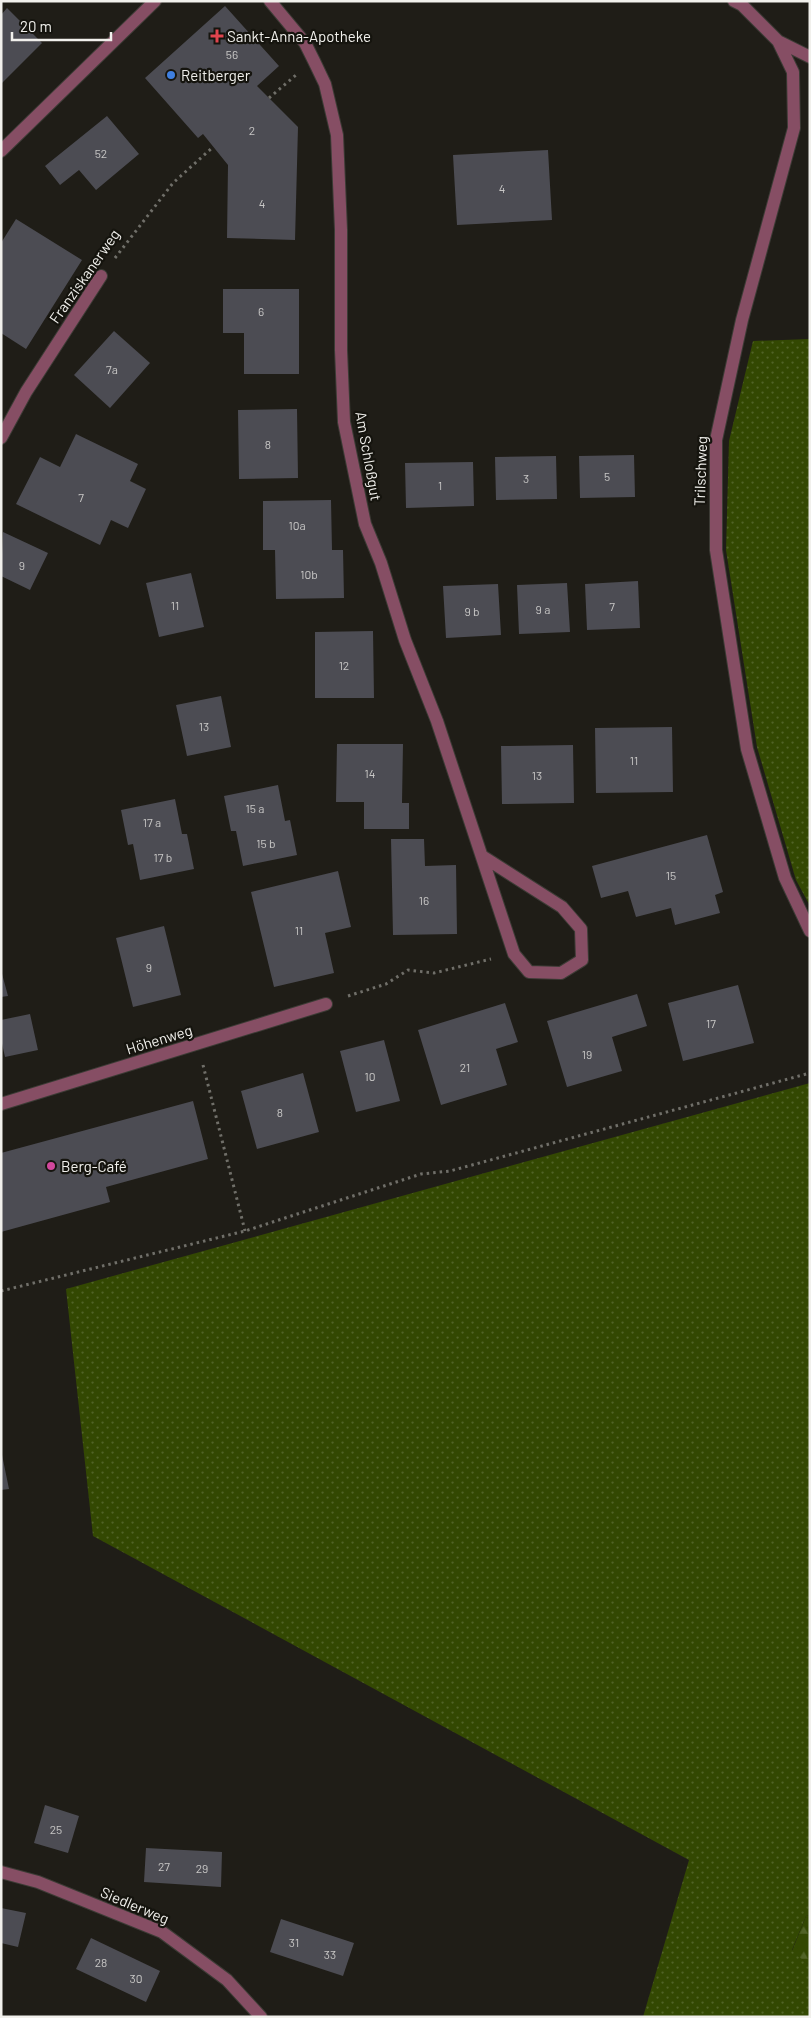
<svg xmlns="http://www.w3.org/2000/svg" width="811" height="2018" viewBox="0 0 811 2018" font-family="Barlow,sans-serif">
<style>
.grass{fill:url(#grass-dots)}
.forest{fill:url(#forest-firs)}
.building{fill:#4c4c53}
.lines{fill:none;stroke-linecap:round;stroke-linejoin:round}
.minor-casing{stroke:#3c3b35;stroke-width:14}
.path{stroke:#706f69;stroke-width:3;stroke-dasharray:2.5 4;stroke-linecap:butt}
.minor{stroke:#864e64;stroke-width:12}
.health-dot{fill:#e0444e;stroke:#15140e;stroke-width:2}
.shop-dot{fill:#3f7fe0;stroke:#15140e;stroke-width:2}
.hotel-dot{fill:#d1479c;stroke:#15140e;stroke-width:2}
.labels{text-anchor:middle;dominant-baseline:central;stroke-width:4.5;stroke-linejoin:round;paint-order:stroke}
.number-label{font-size:12px;fill:#c8c7c6}
.poi-label{font-size:15px;fill:#f1f0ec;stroke:#15140e;text-anchor:start}
.street-label{font-size:15px;fill:#f1f0ec;stroke:#15140e}
</style>
<defs>
<pattern id="grass-dots" width="8" height="8" patternUnits="userSpaceOnUse" patternTransform="scale(1.25)"><rect width="8" height="8" fill="#334802"/><path d="M2 2h.1M6 6h.1" fill="none" stroke="#516327" stroke-width="1.8" stroke-linecap="round"/></pattern>
<pattern id="forest-firs" width="22" height="20" patternUnits="userSpaceOnUse" patternTransform="scale(1.25)"><rect width="22" height="20" fill="#334802"/><path d="M5 1l3.5 6h-7zM16 11l3.5 6h-7z" fill="#516327"/></pattern>
</defs>
<rect width="100%" height="100%" fill="#1f1d17"/>
<!-- grass -->
<path class="grass" d="M810,339v567l-14,-26 -39,-133 -31,-197 3,-109 24,-100z
M810,1083v832l-4,1 -14,34 18,16v51h-167l46,-157 -596,-324 -27,-247z"/>
<!-- forest -->
<path class="forest" d="M810,1915v51l-18,-15 14,-35z"/>
<!-- building -->
<path class="building" d="M225,6l54,60 -22,20 41,41 -3,113 -68,-2 1,-73 -25,-31 -5,4 -53,-60z
M7,8l35,35 -41,41v-69z
M107,116l32,38 -43,36 -17,-20 -19,15 -15,-19z
M548,150l4,70 -95,5 -4,-70z
M16,219l66,41 -56,89 -25,-16v-90z
M223,289h76v85h-55v-41h-21z
M114,331l36,32 -40,45 -36,-33z
M297,409l1,69 -59,1 -1,-69z
M76,434l62,30 -8,17 16,8 -18,39 -17,-8 -11,25 -84,-41 24,-47 20,10z
M634,455l1,42 -55,1 -1,-42z
M556,456l1,43 -61,1 -1,-43z
M473,462l1,44 -68,2 -1,-45z
M331,500l1,50h11l1,48 -68,1 -1,-49h-12v-49z
M3,532l45,21 -18,37 -29,-14z
M191,573l13,54 -45,10 -13,-54z
M638,581l2,47 -53,2 -2,-46z
M567,583l3,49 -51,2 -2,-49z
M498,584l3,51 -55,3 -3,-52z
M373,631l1,67h-59v-66z
M221,696l10,51 -44,9 -11,-51z
M672,727l1,65 -77,1 -1,-65z
M337,744h66l-1,59h7v26h-45v-27h-28z
M573,745l1,58 -72,1 -1,-58z
M278,785l7,36 5,-1 7,35 -54,11 -7,-35h-5l-7,-35z
M175,799l7,35h5l7,35 -54,11 -7,-36 -5,1 -7,-35z
M707,835l16,57 -8,3 5,18 -45,12 -4,-17 -35,9 -8,-26 -27,7 -9,-32z
M391,839h33l1,27 31,-1 1,69 -64,1z
M338,871l13,56 -26,6 9,40 -60,14 -23,-95z
M164,926l17,69 -48,12 -17,-69z
M1,970l7,26 -7,1z
M738,985l16,58 -71,18 -15,-58z
M637,994l10,32 -35,11 10,34 -55,16 -20,-66z
M505,1003l13,39 -22,7 11,36 -66,20 -23,-75z
M30,1014l8,36 -33,7 -4,-18v-19z
M384,1040l16,61 -44,11 -16,-61z
M303,1073l16,59 -62,17 -16,-58z
M193,1101l15,58 -102,28 4,15 -109,30v-79z
M1,1450l8,39 -8,1z
M45,1805l34,11 -11,37 -34,-10z
M146,1848l76,4 -1,35 -77,-5z
M1,1908l25,5 -8,34 -17,-4z
M281,1919l73,24 -11,33 -73,-24z
M91,1938l69,33 -14,31 -70,-33z"/>
<g class="lines">
<!-- minor casing -->
<g class="minor-casing">
<path id="minor" d="M270,1l35,42 9,18 11,23 12,51 4,95v120l3,72 21,102 16,39 24,77 32,81 77,233 15,18 32,1 21,-13 -1,-31 -19,-22 -80,-51
M734,1l8,4 36,36 15,31 1,56 -52,192 -26,120v110l31,199 38,129 25,53
M778,41l32,16
M1,151l154,-150
M1,438l25,-46 75,-116
M1,1104l325,-100
M1,1872l37,10 124,50 65,48 34,37"/>
</g>
<!-- path -->
<path class="path" d="M269,98l27,-23
M115,258l58,-75 40,-36
M348,996l38,-12 22,-14 26,3 57,-14
M203,1065l42,166
M1,1291l244,-60 176,-57 29,-3 360,-98"/>
<!-- minor -->
<use href="#minor" class="minor"/>
</g>
<!-- markers -->
<path class="health-dot" d="M214.5 28.5h5v5h5v5h-5v5h-5v-5h-5v-5h5z"/>
<circle class="shop-dot" cx="171" cy="75" r="5"/>
<circle class="hotel-dot" cx="51" cy="1166" r="5"/>
<g class="labels">
<!-- number labels -->
<g class="number-label">
<text x="232" y="54">56</text>
<text x="252" y="130">2</text>
<text x="101" y="153">52</text>
<text x="502" y="188">4</text>
<text x="262" y="203">4</text>
<text x="261" y="311">6</text>
<text x="112" y="369">7a</text>
<text x="268" y="444">8</text>
<text x="607" y="476">5</text>
<text x="526" y="478">3</text>
<text x="440" y="485">1</text>
<text x="81" y="497">7</text>
<text x="297" y="525">10a</text>
<text x="22" y="565">9</text>
<text x="309" y="574">10b</text>
<text x="175" y="605">11</text>
<text x="612" y="606">7</text>
<text x="543" y="609">9 a</text>
<text x="472" y="611">9 b</text>
<text x="344" y="665">12</text>
<text x="204" y="726">13</text>
<text x="634" y="760">11</text>
<text x="370" y="773">14</text>
<text x="537" y="775">13</text>
<text x="255" y="808">15 a</text>
<text x="152" y="822">17 a</text>
<text x="266" y="843">15 b</text>
<text x="163" y="857">17 b</text>
<text x="671" y="875">15</text>
<text x="424" y="900">16</text>
<text x="299" y="930">11</text>
<text x="149" y="967">9</text>
<text x="711" y="1023">17</text>
<text x="587" y="1054">19</text>
<text x="465" y="1067">21</text>
<text x="370" y="1076">10</text>
<text x="280" y="1112">8</text>
<text x="56" y="1829">25</text>
<text x="164" y="1866">27</text>
<text x="202" y="1868">29</text>
<text x="294" y="1942">31</text>
<text x="330" y="1954">33</text>
<text x="101" y="1962">28</text>
<text x="136" y="1978">30</text>
</g>
<!-- poi labels -->
<g class="poi-label">
<text x="227" y="36">Sankt-Anna-Apotheke</text>
<text x="181" y="75">Reitberger</text>
<text x="61" y="1166">Berg-Café</text>
</g>
<!-- street labels -->
<g class="street-label">
<text transform="translate(84 276) rotate(-55)">Franziskanerweg</text>
<text transform="translate(369 456) rotate(80)">Am Schloßgut</text>
<text transform="translate(700 471) rotate(-88)">Trilschweg</text>
<text transform="translate(159 1039) rotate(-17)">Höhenweg</text>
<text transform="translate(135 1905) rotate(23)">Siedlerweg</text>
</g>
</g>
<!-- border -->
<rect width="811" height="2018" fill="none" stroke="#f1f0ec" stroke-width="5"/>
<!-- scale -->
<path d="M12 32v8h99v-8" fill="none" stroke="#f1f0ec" stroke-width="2.5"/>
<text x="20" y="32" font-size="15" fill="#f1f0ec" stroke="#15140e" stroke-width="4" paint-order="stroke">20 m</text>
</svg>
